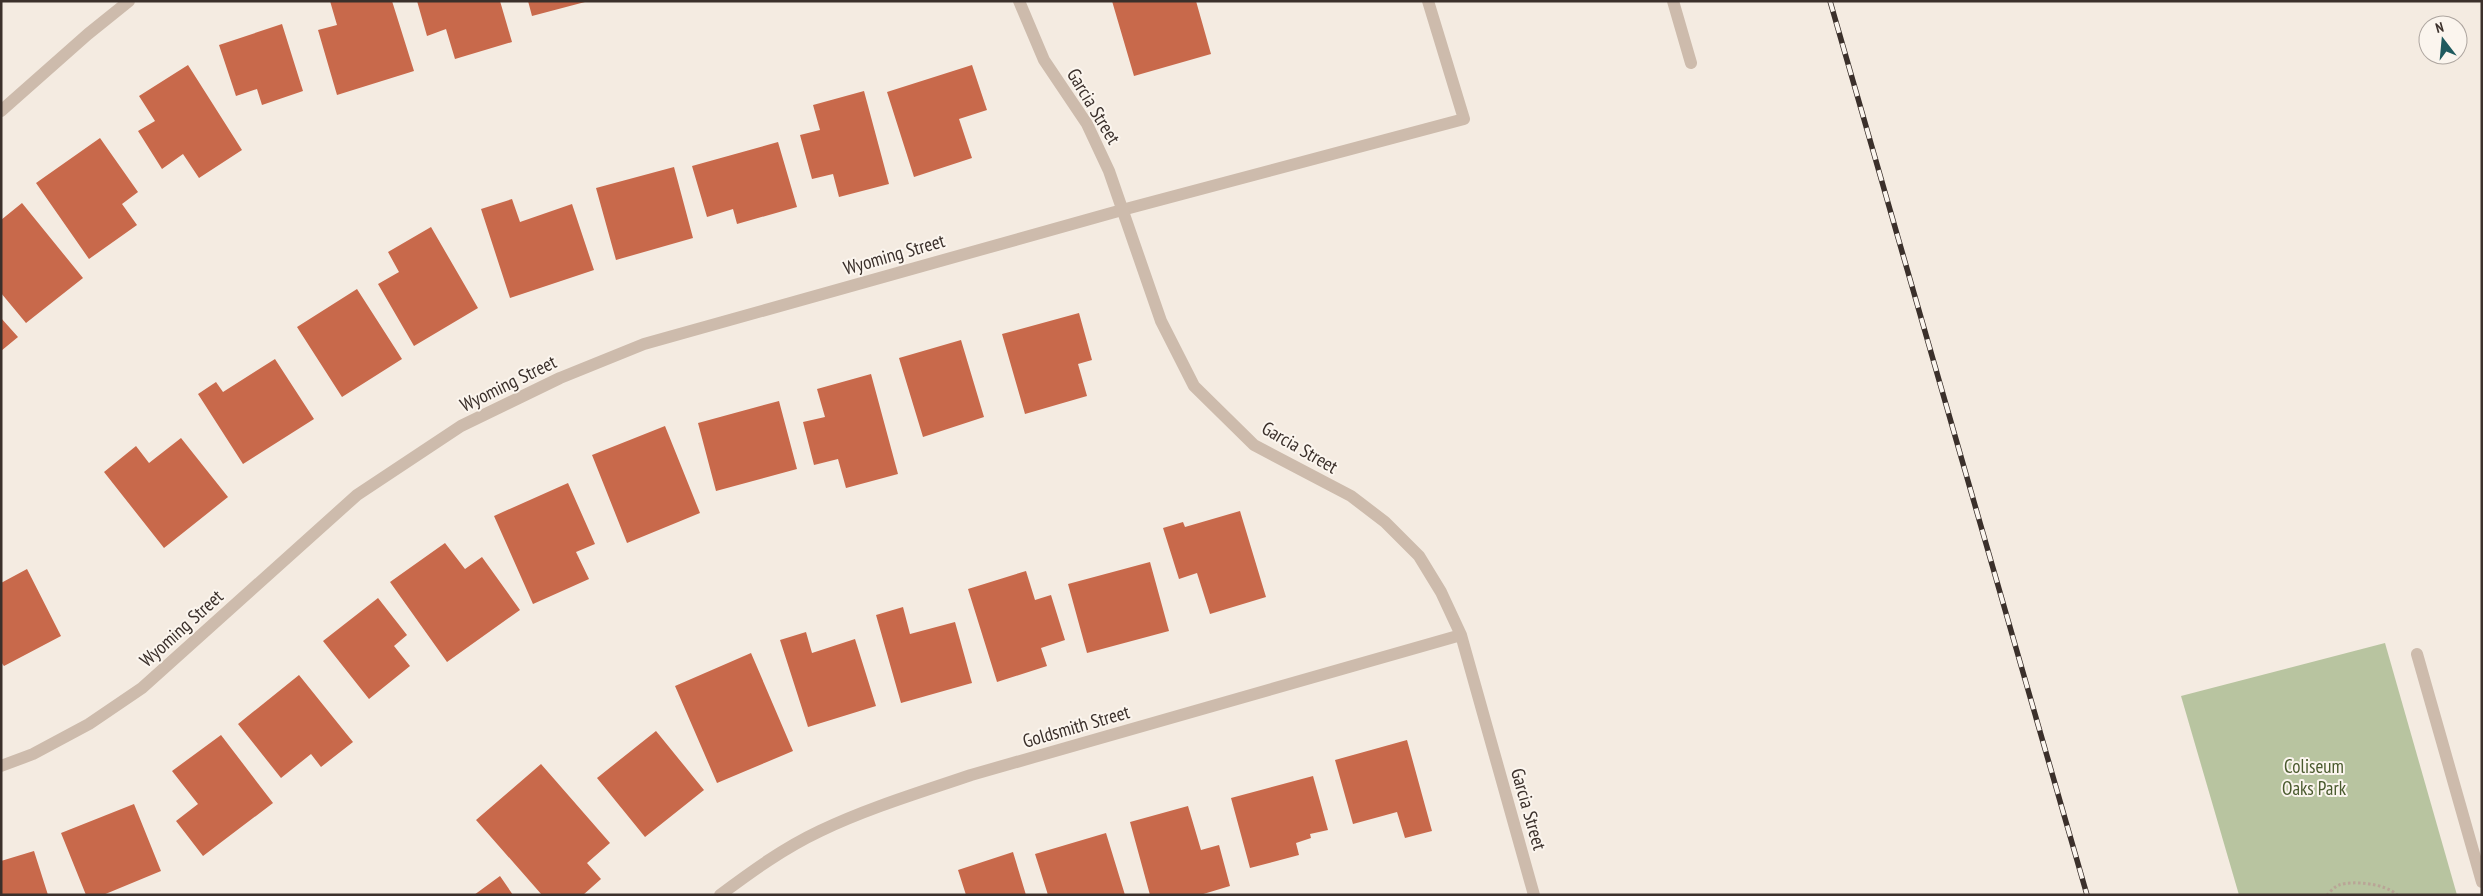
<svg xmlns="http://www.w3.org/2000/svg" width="2483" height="896" viewBox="0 0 2483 896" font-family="'PT Sans Narrow',sans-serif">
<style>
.green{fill:#b8c4a0}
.building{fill:#c8694b}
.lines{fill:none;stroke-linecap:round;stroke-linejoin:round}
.path{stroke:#b9a596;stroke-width:3;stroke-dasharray:2.5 2.5;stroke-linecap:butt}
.service{stroke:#cdbbac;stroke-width:12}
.minor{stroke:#cdbbac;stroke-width:12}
.rail-casing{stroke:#3b302b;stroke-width:5.5}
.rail{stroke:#fbf5ee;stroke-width:4;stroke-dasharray:11;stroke-linecap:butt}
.labels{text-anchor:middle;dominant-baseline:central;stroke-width:4;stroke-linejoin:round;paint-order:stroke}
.street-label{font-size:19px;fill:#3b302b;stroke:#fbf5ee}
.park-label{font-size:19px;fill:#4a5a2e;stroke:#fbf5ee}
</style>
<rect width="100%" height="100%" fill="#f4ebe1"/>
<!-- green -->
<path class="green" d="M2385,643l72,252h-218l-58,-199z"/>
<!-- building -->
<path class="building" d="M330,1h62l22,70 -77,24 -19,-65 19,-5z
M417,1h83l12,41 -57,17 -9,-30 -19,7z
M528,1h57v1l-53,14z
M1112,1h84l15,53 -77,22z
M282,24l21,67 -41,14 -5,-16 -21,7 -17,-51z
M188,65l54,85 -43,28 -16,-24 -21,15 -24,-38 17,-10 -16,-25z
M972,65l15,45 -28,9 13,39 -58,19 -27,-85z
M864,91l25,93 -50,13 -6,-23 -21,5 -12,-44 20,-5 -7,-25z
M100,138l38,54 -16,12 15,21 -48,34 -53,-76z
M778,142l19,65 -60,17 -4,-15 -26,8 -15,-51z
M674,167l19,71 -77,22 -20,-72z
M512,199l8,23 52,-18 22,66 -84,28 -29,-89z
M22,203l61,75 -57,45 -25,-30v-73z
M431,227l47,81 -64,38 -36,-62 21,-12 -11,-20z
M357,289l45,70 -60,38 -45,-70z
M1079,313l13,47 -14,4 9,32 -62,18 -23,-80z
M1,318l17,19 -17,14z
M961,340l23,77 -61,20 -24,-79z
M275,359l39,60 -71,45 -45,-70 18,-12 7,10z
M871,374l27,100 -52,14 -8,-29 -24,6 -11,-43 22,-5 -8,-28z
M779,401l18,68 -81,22 -18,-68z
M665,426l35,87 -73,30 -35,-88z
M181,438l47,59 -64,51 -60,-76 32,-26 13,17z
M568,483l27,61 -19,8 13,27 -56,25 -39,-88z
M1240,511l26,86 -56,17 -13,-41 -18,6 -16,-51 20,-6 2,5z
M445,543l20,26 17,-12 38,53 -73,52 -57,-80z
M1150,562l19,69 -82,22 -19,-69z
M27,569l34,67 -57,30 -3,-4v-79z
M1026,571l9,29 16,-5 14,45 -24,8 6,18 -50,16 -29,-93z
M378,598l29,37 -13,11 16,20 -41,33 -46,-58z
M903,607l7,27 45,-12 17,61 -71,20 -25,-88z
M806,632l6,21 43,-14 21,67 -68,21 -28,-87z
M751,653l42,98 -76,32 -42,-97z
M299,675l54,67 -32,25 -10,-13 -30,24 -43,-54z
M656,731l48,59 -59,47 -48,-59z
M221,735l52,68 -70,53 -27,-35 22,-17 -26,-33z
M1407,740l25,91 -27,7 -8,-26 -44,12 -18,-64z
M541,764l69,79 -23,20 14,16 -18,16h-41l-66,-75z
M1313,776l15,54 -18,4 1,4 -15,5 3,12 -49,13 -19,-70z
M134,804l27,67 -58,24h-17l-25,-62z
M1188,806l13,44 18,-5 11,41 -30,9h-50l-20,-73z
M1106,833l19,62h-77l-13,-41z
M34,851l14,44h-47v-34z
M1013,852l13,43h-60l-8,-25z
M500,876l13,19h-39z"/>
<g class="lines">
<!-- path -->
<path class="path" d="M2327,895c3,-3 8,-9 12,-10 14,-5 48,-1 58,10"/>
<!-- service -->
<path class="service" d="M1122,210l342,-91 -36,-118"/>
<!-- minor -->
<path class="minor" d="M1019,1l25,59 43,64 22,47 52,150 33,65 60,59 97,51 34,26 34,34 22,36 20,43 73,260
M1673,1l18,62
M1,111l87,-77 41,-33
M2417,654l65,228
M1,766l32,-12 56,-30 53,-36 215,-193 104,-69 99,-48 84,-34 478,-134
M720,895c32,-24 64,-47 100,-64 48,-23 101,-39 151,-56l490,-140"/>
<!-- rail casing -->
<g class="rail-casing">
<path id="rail" d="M1830,1l257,894"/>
</g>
<!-- rail -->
<use href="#rail" class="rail"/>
</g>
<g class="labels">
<!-- street labels -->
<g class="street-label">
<text transform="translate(1094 106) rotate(59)">Garcia Street</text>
<text transform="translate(894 254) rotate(-16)">Wyoming Street</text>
<text transform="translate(508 383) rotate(-26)">Wyoming Street</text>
<text transform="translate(1300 447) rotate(30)">Garcia Street</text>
<text transform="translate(181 628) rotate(-42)">Wyoming Street</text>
<text transform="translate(1076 726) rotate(-16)">Goldsmith Street</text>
<text transform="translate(1529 809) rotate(74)">Garcia Street</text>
</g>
<!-- park labels -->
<g class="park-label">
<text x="2314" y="766">Coliseum<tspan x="2314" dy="22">Oaks Park</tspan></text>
</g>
</g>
<!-- border -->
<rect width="2483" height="896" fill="none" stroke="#3b302b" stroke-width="5"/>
<!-- north arrow -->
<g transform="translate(2443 40) rotate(344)"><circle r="24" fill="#fbf5ee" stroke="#aea6a0"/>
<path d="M0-4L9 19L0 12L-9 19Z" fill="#1f5a5e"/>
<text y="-8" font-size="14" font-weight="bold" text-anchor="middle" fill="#3b302b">N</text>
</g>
</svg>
